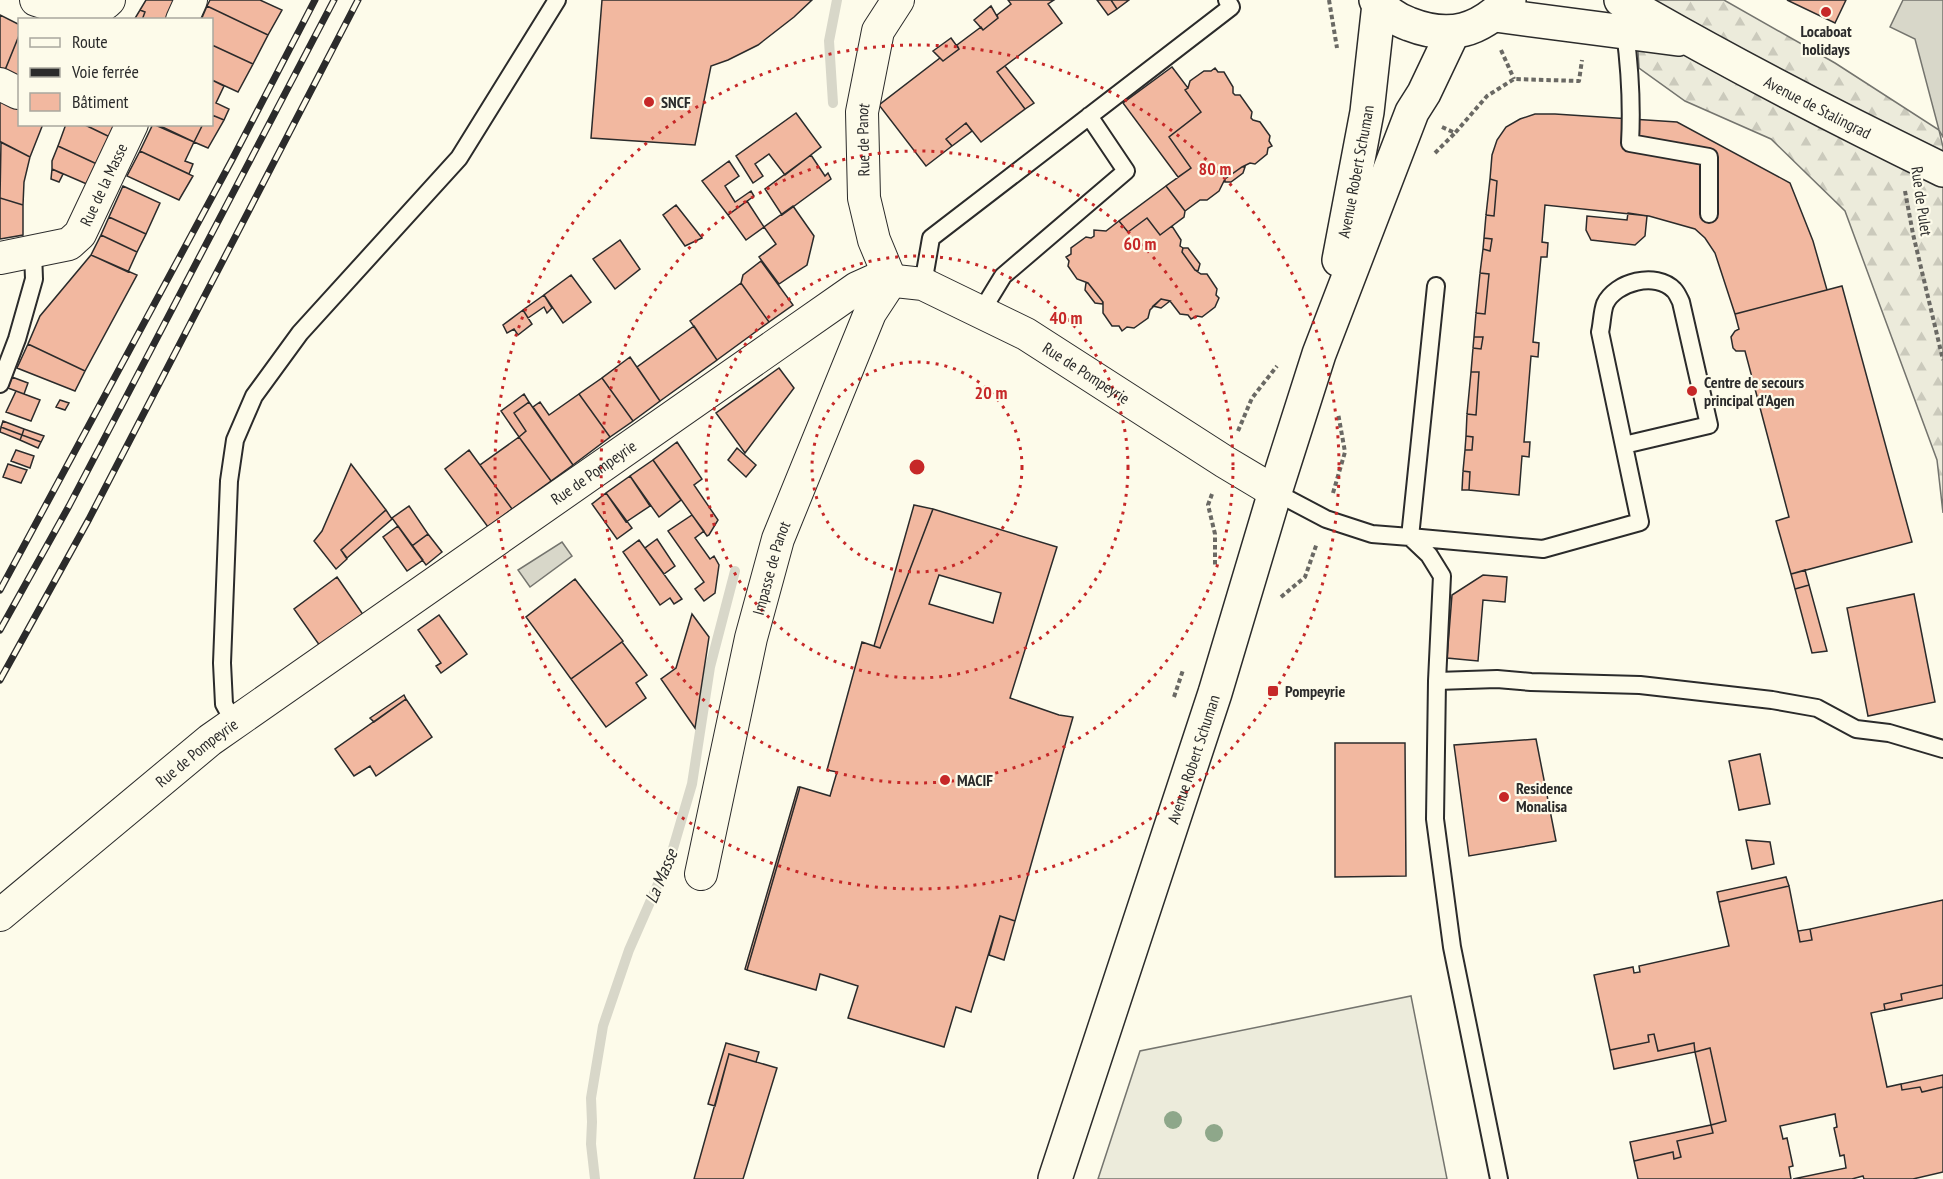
<svg xmlns="http://www.w3.org/2000/svg" width="1943" height="1179" viewBox="0 0 1943 1179" font-family="'PT Sans Narrow',sans-serif">
<style>
.forest{fill:url(#forest-firs);stroke:#74746e;stroke-width:1.5}
.garden{fill:#ecebdb;stroke:#74746e;stroke-width:1.5}
.water{fill:#d8d7c9;stroke:#74746e;stroke-width:1.5}
.lines{fill:none;stroke-linecap:round;stroke-linejoin:round}
.stream{stroke:#d8d7c9;stroke-width:10}
.building{fill:#f2b8a0;stroke:#2b2b2b;stroke-width:1.5;fill-rule:evenodd}
.lane-casing{stroke:#2b2b2b;stroke-width:20}
.street-casing{stroke:#2b2b2b;stroke-width:34}
.secondary-casing{stroke:#2b2b2b;stroke-width:36}
.primary-casing{stroke:#2b2b2b;stroke-width:36}
.path{stroke:#6a6964;stroke-width:4;stroke-dasharray:4.5 3;stroke-linecap:butt}
.lane{stroke:#fdfbea;stroke-width:16}
.street{stroke:#fdfbea;stroke-width:32}
.secondary{stroke:#fdfbea;stroke-width:33}
.primary{stroke:#fdfbea;stroke-width:33}
.rail-casing{stroke:#2b2b2b;stroke-width:7}
.rail{stroke:#fdfbea;stroke-width:4.5;stroke-dasharray:14;stroke-linecap:butt}
.tree{fill:#8ea78a}
.ring{fill:none;stroke:#c62828;stroke-width:3;stroke-dasharray:3 6}
.poi-dot{fill:#c62828;stroke:#fdfbea;stroke-width:2}
.labels{text-anchor:middle;dominant-baseline:central;stroke-width:4.5;stroke-linejoin:round;paint-order:stroke}
.poi-label{font-size:16px;font-weight:bold;fill:#2b2b2b;stroke:#fdfbea;text-anchor:start}
.street-label{font-size:16px;fill:#2b2b2b;stroke:#fdfbea}
.water-label{font-size:18px;font-style:italic;fill:#2b2b2b;stroke:#fdfbea}
.centre{fill:#c62828;stroke:#fdfbea;stroke-width:3}
.ring-label{font-size:18px;text-anchor:middle;font-weight:bold;fill:#c62828;stroke:#fdfbea;stroke-width:4.5;stroke-linejoin:round;paint-order:stroke}
</style>
<defs>
<pattern id="forest-firs" width="22" height="20" patternUnits="userSpaceOnUse" patternTransform="scale(1.5)"><rect width="22" height="20" fill="#ecebdb"/><path d="M5 1l3.5 6h-7zM16 11l3.5 6h-7z" fill="#cbcabc"/></pattern>
</defs>
<rect width="100%" height="100%" fill="#fdfbea"/>
<!-- forest -->
<path class="forest" d="M1635,0h89l111,63 104,67 4,17v366l-6,-53 -92,-249 -74,-72 -86,-38 -46,-33z"/>
<!-- garden -->
<path class="garden" d="M1411,996l36,183h-349l42,-128z"/>
<!-- water -->
<path class="water" d="M1903,0h40v137l-4,-7 -24,-91 -25,-12z
M562,542l10,14 -42,31 -12,-17z"/>
<g class="lines">
<!-- stream -->
<path class="stream" d="M833,103l-4,-62 8,-41
M595,1179l-4,-35 1,-22 -1,-24 12,-72 26,-76 43,-98 20,-68 18,-117 25,-96"/>
</g>
<!-- building -->
<path class="building" d="M146,0h30l-9,20h-25l3,-8 -5,-2z
M210,0h50l22,10 -14,25 -61,-29z
M602,0h210l-18,17 -36,28 -30,15 -17,6 -16,79 -104,-7z
M1008,0h46l-6,4 14,19 -65,49 28,37 -44,33 -15,-19 -20,16 6,7 -26,20 -47,-61 61,-47 3,3 16,-12 -2,-4 24,-18 2,3 15,-12 -1,-3 14,-11z
M1097,0h14l6,9 -9,6z
M1111,0h18l-12,9z
M1787,0h59l-11,23z
M207,6l61,29 -15,29 -41,-19v-25h-11z
M991,6l7,12 -15,12 -9,-10z
M140,10l5,2 -3,8h-8z
M0,15l20,10v8l-17,42 -3,-1z
M20,33v51l-17,-9z
M951,38l8,11 -16,12 -10,-10z
M212,45l41,19 -15,28 -26,-12z
M1005,66l29,37 -9,6 -28,-37z
M1172,67l16,21 -3,2 16,22 -32,25 22,31 -13,9 -55,-74z
M1215,68l3,4h6l9,15v6l2,2h5l12,17 -1,6 2,2 7,2 10,14 -1,5 3,5 -4,2 -1,6 -12,10 -5,-1 -8,4 -17,12 -6,12 -12,9h-7l-15,11 -19,-25 25,-18 -22,-31 32,-25 -16,-22 3,-2 2,-7 14,-10h7z
M212,80l12,6 -8,17 13,6 -5,11 -12,-5z
M0,97l20,11v16h23l-13,33 -30,-15z
M796,113l25,34 -36,28 -16,-21 -14,10 8,12 -10,7 -17,-27z
M1535,114h20l122,8 113,61 23,58 14,49 -92,24 -20,-61 -10,-15 -10,-9 -46,-13 -104,-11 -3,37 6,1 -1,14h-6l-8,85 6,1 -1,14 -7,-1 -7,86h6l-1,15 -7,-1 -3,39 -50,-5 1,-18 -7,-1 2,-21h7l1,-13 -7,-1 1,-22 9,1 3,-43h-8l2,-24 8,1 2,-12h-9l2,-24 9,1 4,-40 -9,-1 3,-24 7,2 2,-12 -8,-1 2,-23 8,1 3,-35 -7,-2 2,-24 5,-15 9,-13 14,-8z
M212,115l12,5 -16,28 -14,-6 9,-18h9z
M966,123l6,8 -20,15 -6,-7z
M66,124h17l29,14 -13,27 -41,-19z
M83,124h35l-6,14z
M153,124l41,18 -9,19 8,3 -4,10 -49,-23z
M156,124h47l-9,18z
M1,142l29,15 -6,25 -1,23 -23,-7z
M58,146l41,19 -10,20 -37,-16v-8z
M140,151l53,25 -14,24 -52,-24z
M811,155l14,21 3,-3 3,6 -49,36 -17,-26z
M729,161l10,15 -14,10 10,16 16,-11 3,5 -26,19 -26,-34z
M1242,167h3l-2,6 -12,9h-6v-3z
M52,169l11,5 -4,8 -8,-3z
M1490,179l7,2 -3,35 -8,-1z
M123,186l37,17 -14,31 -37,-17z
M1166,186l19,25 -1,6 -24,18 -13,-17 -19,14 -9,-11z
M0,198l23,7v30l-23,4z
M747,201l17,26 -18,13 -18,-25z
M676,205l26,33 -17,8 -22,-31z
M793,206l21,30 -7,29 -28,19 -20,-27 17,-13 -12,-17z
M1628,213l19,3 -2,20 -10,9 -44,-5 -5,-10 1,-14 40,4z
M109,217l37,17 -9,18 -36,-17z
M1147,218l13,17 12,-9 9,14 -1,6 3,2 -1,4 13,18 6,4h6l10,15 -1,6 3,3 -4,9 -13,10 -5,-1 -6,3 -3,-4 -8,-1 -10,-13 -9,-2 -11,11 -2,8 -14,10 -7,-1 -5,4 -3,-5h-7l-9,-13v-11l-15,-19 -11,-4 -9,-13 1,-5 -3,-4 5,-3v-6l15,-11 5,1 3,-2v-6l12,1 13,-10 9,11z
M101,235l36,17 -9,20 -37,-17z
M1484,238l8,1 -2,12 -7,-2z
M620,240l20,29 -25,20 -22,-30z
M1183,248h5l12,16 -2,7 -3,-1 -13,-18z
M91,255l46,20 -52,96 -57,-27 12,-28z
M761,261l32,44 -24,17 -28,-39 2,-8z
M1480,273l9,1 -4,40 -9,-1z
M571,275l20,27 -28,21 -19,-28z
M741,283l28,39 -52,38 -27,-39z
M1086,283h2l15,19 -1,2 -7,-1 -10,-13z
M1842,286l70,256 -121,32 -15,-53 13,-4 -44,-166h-9l-3,-3 -2,-11 4,-6 4,-2 -4,-15z
M544,295l8,13 -5,5 -3,-6 -16,11 -5,-8z
M1161,299l9,2 -9,7 -8,-2z
M523,310l9,14 -14,11 -4,-6 -7,4 -4,-8z
M694,326l23,34 -57,41 -23,-34z
M1474,337h9l-2,12 -8,-1z
M28,344l57,27 -10,20 -58,-23z
M630,357l30,44 -27,20 -31,-43z
M779,368l15,20 -49,65 -29,-40z
M1471,372h8l-3,43 -9,-1z
M12,377l16,6 -4,11 -16,-6z
M602,378l31,43 -23,16 -31,-43z
M16,391l24,9 -9,21 -25,-9z
M524,394l5,8 -15,11 12,18 -7,6 -18,-26z
M579,394l31,43 -37,28 -40,-58 7,-5 9,13z
M60,400l9,3 -4,7 -9,-3z
M529,402l44,63 -22,16 -32,-44 7,-6 -12,-18z
M3,421l21,8 -2,6 -21,-8z
M1,427l21,8 -2,5 -20,-8z
M24,429l20,7 -3,6 -19,-7z
M22,435l19,7 -3,6 -18,-8z
M1466,436l7,1 -1,13h-7z
M519,437l32,44 -39,28 -32,-44z
M677,442l25,37 -8,6 24,35 -9,15 -2,1 -54,-76z
M737,448l19,17 -10,12 -18,-17z
M16,450l18,6 -4,12 -19,-7z
M469,450l43,59 -24,18 -43,-58z
M653,460l28,40 -22,17 -29,-41z
M8,464l19,6 -6,13 -18,-6z
M351,464l35,46 -45,40 6,9 -11,10 -22,-28 8,-10z
M1463,471l7,1 -1,18h-7z
M630,476l20,30 -24,16 -20,-29z
M606,493l26,35 -15,11 -25,-35z
M914,505l19,4 -53,139 -6,-2z
M409,506l19,28 -16,12 -20,-28z
M933,509l124,38 -47,151 49,17 14,2 -58,204 -15,-5 -29,96 -15,-5 -12,40 -96,-29 10,-32 -38,-12 -4,16 -69,-20 53,-183 30,9 7,-24 -10,-2 35,-128 18,6zM939,575l62,18 -8,30 -64,-19z
M386,510l6,9 -45,39 -6,-8z
M692,515l12,16 -9,7 15,21 4,-3 5,9 -4,28 -11,8 -9,-12 9,-7 -36,-51z
M398,526l25,34 -16,11 -24,-34z
M428,534l14,18 -16,13 -14,-19z
M657,539l18,27 -11,8 -19,-26z
M639,540l43,59 -8,5 -4,-6 -10,7 -37,-53z
M1805,570l4,15 -14,4 -4,-15z
M1483,575l24,2 -2,25 -22,-2 -5,61 -31,-3 5,-63z
M337,577l27,39 -44,30 -26,-37z
M575,579l48,62 -52,38 -45,-62z
M1809,585l18,66 -15,2 -17,-64z
M1914,594l21,108 -67,14 -21,-108z
M692,614l17,23 -14,91 -34,-49 15,-11z
M439,615l28,39 -26,19 -5,-7 5,-3 -23,-33z
M622,642l25,33 -11,8 10,15 -40,29 -35,-48z
M404,695l2,4 -32,23 -4,-4z
M406,699l26,38 -56,39 -6,-10 -16,10 -19,-27z
M1536,739l20,102 -87,15 -15,-111z
M1335,743h70l1,133 -71,1z
M1760,754l10,50 -31,6 -10,-49z
M798,787h2l-53,183 -2,-1z
M1746,840l24,2 4,22 -22,5z
M1786,877l3,9 -70,16 -2,-10z
M1789,886l11,56 12,-2 -2,-11 133,-29v85l-42,9 1,6 -18,4 1,6 -14,3 16,74 14,-3 1,6 18,-3 2,5 21,-5v85l-30,7h-49l-1,-3 -11,3h-59l53,-11 -2,-13 -4,1 -6,-28 3,-1 -2,-13 -55,12 3,13 4,-1 6,28 -4,1 2,12h-153l-4,-18 39,-9 1,7 7,-2 -4,-16 36,-8 -2,-8 15,-4 -16,-73 -15,4 -1,-9 -36,8 -4,-17 -6,1 1,7 -39,8 -16,-75 39,-8 1,6 6,-1 -1,-6 90,-20 -10,-44z
M1000,916l15,5 -11,39 -15,-5z
M1810,929l2,11 -12,2 -2,-11z
M1943,985v13l-58,12 -1,-6 18,-4 -1,-6z
M1654,1034l4,17 36,-8 1,9 -81,17 -4,-19 39,-8 -1,-7z
M726,1043l33,9 -3,10 -27,-8 -14,52 -7,-2z
M1710,1048l16,73 -15,4 -16,-73z
M729,1054l48,14 -34,111h-49z
M1943,1075v12l-21,5 -2,-5 -18,3 -1,-6z
M1711,1125l2,8 -36,8 4,16 -7,2 -1,-7 -39,9 -4,-19z"/>
<g class="lines">
<!-- lane casing -->
<g class="lane-casing">
<path id="lane" d="M1625,32c5,37 7,74 5,111l79,14v57
M923,284l8,-46 300,-231 -4,-7
M1436,286l-26,251 133,12 97,-27 -40,-190c2,-8 2,-20 5,-28 10,-22 51,-33 69,-14 3,3 5,8 7,12l28,123 -85,20
M981,312l22,-36 123,-105 -37,-55
M0,384l17,-45 17,-60 -1,-27
M1275,492l51,27 46,15 38,3 19,18 13,21 -5,105 -2,138 17,128 47,232
M1437,681l60,-2 34,3 109,3 132,15 45,8 39,21 33,4 54,16
M235,724l-11,-20 -2,-41 7,-182 6,-41 19,-44 46,-63 159,-175 98,-158"/>
</g>
<!-- street casing -->
<g class="street-casing">
<g id="street">
<path d="M36,0c20,7 55,19 73,0"/>
<path d="M182,20l9,-20"/>
<path d="M0,84l18,9"/>
<path id="s1" d="M0,258l69,-14 11,-10 52,-110"/>
<path id="s2" d="M701,874l50,-236 27,-99 92,-226 21,-32 -17,-41 -10,-42 -2,-86 16,-81 20,-31"/>
<path id="s3" d="M0,915l210,-175 647,-452 20,-9 46,5 103,50 199,128 50,30"/>
</g>
</g>
<!-- secondary casing -->
<g class="secondary-casing">
<g id="secondary">
<path id="s4" d="M1621,0c105,61 213,117 322,170"/>
<path d="M1495,15l183,24"/>
</g>
</g>
<!-- primary casing -->
<g class="primary-casing">
<g id="primary">
<path d="M1376,0c7,10 21,20 33,24 41,16 71,7 100,-24"/>
<path id="s5" d="M1339,260l28,-148 12,-108"/>
<path id="s6" d="M1055,1179l160,-486 60,-201 44,-138 93,-242 12,-19 29,-61"/>
</g>
</g>
<!-- path -->
<path class="path" d="M1329,0l8,48
M1501,50l13,29
M1442,127l13,6 32,-37 27,-17 65,2 3,-21
M1435,153l20,-20
M1905,191l8,43 30,126
M1238,431l14,-33 25,-32
M1333,493l12,-41 -7,-39
M1212,494l-4,11 7,29v32
M1281,597l24,-20 12,-34
M1174,697l9,-27"/>
<!-- lane -->
<use href="#lane" class="lane"/>
<!-- street -->
<use href="#street" class="street"/>
<!-- secondary -->
<use href="#secondary" class="secondary"/>
<!-- primary -->
<use href="#primary" class="primary"/>
<!-- rail casing -->
<g class="rail-casing">
<path id="rail" d="M0,590l233,-432 82,-158
M0,630l69,-124 265,-506
M0,680l89,-161 269,-519"/>
</g>
<!-- rail -->
<use href="#rail" class="rail"/>
</g>
<!-- trees -->
<g class="tree">
<circle cx="1173" cy="1120" r="9"/>
<circle cx="1214" cy="1133" r="9"/>
</g>
<!-- distance rings -->
<g class="ring">
<circle cx="917" cy="467" r="105"/>
<circle cx="917" cy="467" r="211"/>
<circle cx="917" cy="467" r="316"/>
<circle cx="917" cy="467" r="422"/>
</g>
<!-- markers -->
<g class="poi-dot">
<circle cx="1826" cy="12" r="6"/>
<circle cx="649" cy="102" r="6"/>
<circle cx="1692" cy="391" r="6"/>
<rect x="1267" y="685" width="12" height="12" rx="3"/>
<circle cx="945" cy="780" r="6"/>
<circle cx="1504" cy="797" r="6"/>
</g>
<g class="labels">
<!-- poi labels -->
<g class="poi-label">
<text x="1826" y="31" text-anchor="middle">Locaboat<tspan x="1826" dy="18">holidays</tspan></text>
<text x="661" y="102">SNCF</text>
<text x="1704" y="382">Centre de secours<tspan x="1704" dy="18">principal d'Agen</tspan></text>
<text x="1285" y="691">Pompeyrie</text>
<text x="957" y="780">MACIF</text>
<text x="1516" y="788">Residence<tspan x="1516" dy="18">Monalisa</tspan></text>
</g>
<!-- street labels -->
<g class="street-label">
<text stroke="none"><textPath href="#s4" startOffset="224">Avenue de Stalingrad</textPath></text>
<text stroke="none"><textPath href="#s2" startOffset="772">Rue de Panot</textPath></text>
<text stroke="none"><textPath href="#s5" startOffset="90">Avenue Robert Schuman</textPath></text>
<text stroke="none"><textPath href="#s1" startOffset="140">Rue de la Masse</textPath></text>
<text transform="translate(1922 201) rotate(82)">Rue de Pulet</text>
<text stroke="none"><textPath href="#s3" startOffset="1317">Rue de Pompeyrie</textPath></text>
<text stroke="none"><textPath href="#s3" startOffset="741">Rue de Pompeyrie</textPath></text>
<text stroke="none"><textPath href="#s2" startOffset="314">Impasse de Panot</textPath></text>
<text stroke="none"><textPath href="#s3" startOffset="255">Rue de Pompeyrie</textPath></text>
<text stroke="none"><textPath href="#s6" startOffset="442">Avenue Robert Schuman</textPath></text>
</g>
<!-- water labels -->
<g class="water-label">
<text transform="translate(661 876) rotate(-67)">La Masse</text>
</g>
</g>
<circle cx="917" cy="467" r="9" class="centre"/>
<g class="ring-label">
<text x="1215" y="175">80 m</text>
<text x="1140" y="250">60 m</text>
<text x="1066" y="324">40 m</text>
<text x="991" y="399">20 m</text>
</g>
<!-- legend -->
<rect x="18" y="18" width="195" height="108" fill="#fdfbea" stroke="#a9a89e" stroke-width="1.5"/>
<rect x="30" y="38" width="30" height="9" fill="#fdfbea" stroke="#a9a89e" stroke-width="1.5"/>
<text x="72" y="48" font-size="18" fill="#2b2b2b">Route</text>
<rect x="30" y="68" width="30" height="9" fill="#2b2b2b" stroke="#a9a89e" stroke-width="1.5"/>
<text x="72" y="78" font-size="18" fill="#2b2b2b">Voie ferrée</text>
<rect x="30" y="93" width="30" height="18" fill="#f2b8a0" stroke="#a9a89e" stroke-width="1.5"/>
<text x="72" y="108" font-size="18" fill="#2b2b2b">Bâtiment</text>
</svg>
